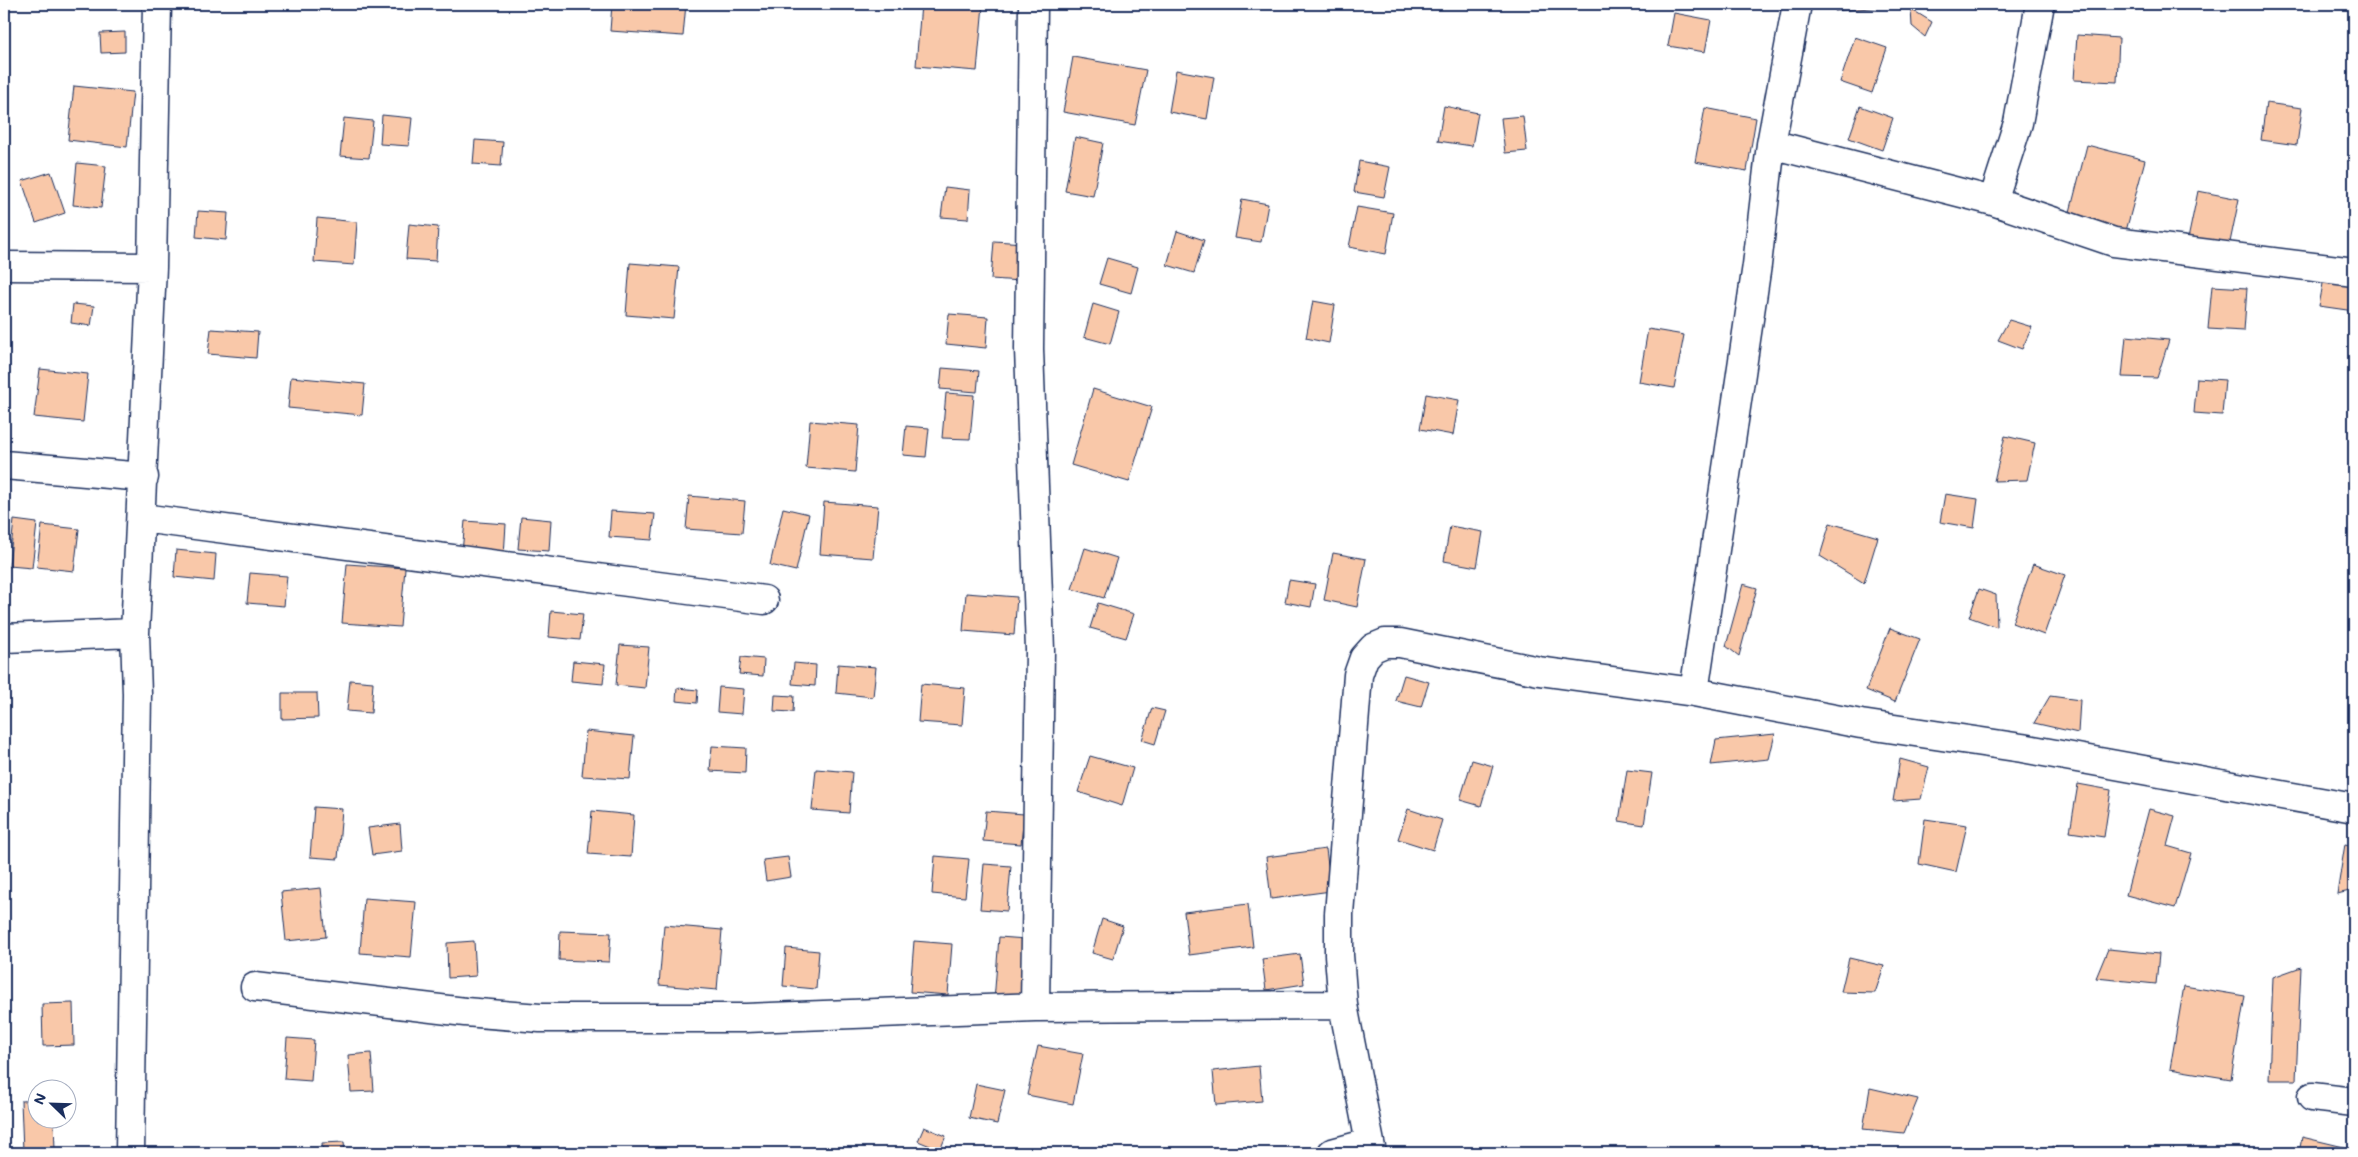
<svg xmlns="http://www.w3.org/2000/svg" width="2358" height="1157" viewBox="0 0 2358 1157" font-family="Mali,sans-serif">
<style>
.building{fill:#f9c8a9;stroke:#1b2f5e}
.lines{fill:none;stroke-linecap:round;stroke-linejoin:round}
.minor-casing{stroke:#1b2f5e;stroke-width:31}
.minor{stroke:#fff;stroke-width:28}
</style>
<rect width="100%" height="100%" fill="#fff"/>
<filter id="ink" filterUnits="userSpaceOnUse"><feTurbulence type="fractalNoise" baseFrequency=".02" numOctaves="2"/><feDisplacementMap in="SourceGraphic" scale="10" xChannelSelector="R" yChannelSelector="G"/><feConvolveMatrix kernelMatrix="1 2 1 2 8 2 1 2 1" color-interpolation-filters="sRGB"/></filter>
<g filter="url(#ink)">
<!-- building -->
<path class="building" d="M612,4h74l-3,32 -73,-5z
M921,4l62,1 -6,66 -61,-5z
M1837,4h47l-3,3 -46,4z
M1911,9l21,13 -7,15 -13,-11z
M1674,13l37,7 -6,32 -37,-6z
M125,32v20l-24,1 -1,-20z
M2077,35l42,3 -2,44 -43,-2z
M1855,37l32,11 -15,45 -32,-11z
M1073,57l73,13 -11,55 -72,-13z
M1176,70l38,7 -7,42 -38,-7z
M74,86l59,6 -6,55 -59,-7z
M2266,103l36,5 -5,37 -36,-5z
M1444,106l34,7 -6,33 -34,-5z
M1860,106l33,12 -11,32 -33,-12z
M1705,108l51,10 -9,53 -52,-9z
M382,115l30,3 -3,28 -29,-2z
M1523,116l4,35 -22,2 -4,-35z
M344,118l29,3 -4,37 -29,-2z
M1075,137l28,6 -10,53 -28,-5z
M475,140l28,2 -2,24 -28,-2z
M2087,145l58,15 -19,71 -57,-15z
M1359,161l31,6 -6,30 -30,-5z
M77,163l29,3 -5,42 -28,-3z
M51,172l14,41 -29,10 -14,-42z
M945,187l25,3 -2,29 -27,-2z
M2198,191l41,8 -10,48 -41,-8z
M1242,199l26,5 -7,38 -26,-4z
M1357,207l36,6 -7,41 -37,-7z
M198,211l30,2 -2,27 -30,-3z
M317,218l40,4 -3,43 -40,-3z
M409,224l29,3 -2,34 -30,-2z
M1177,231l27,9 -10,33 -27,-8z
M994,241l30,2 -3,38 -30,-2z
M1107,258l31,9 -7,26 -32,-9z
M630,263l49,4 -5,52 -48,-4z
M2324,278l30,5v28l-35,-5z
M2212,286l35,2 -3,43 -36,-2z
M1313,301l22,4 -6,38 -23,-5z
M73,304l21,2 -3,20 -20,-3z
M1093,304l26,8 -9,32 -26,-7z
M949,314l39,3 -2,31 -40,-4z
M2009,320l23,7 -10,22 -24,-9z
M211,329l47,3 -2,26 -48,-4z
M1648,329l36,6 -10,53 -35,-6z
M2126,336l43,4 -12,38 -35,-1z
M942,368l37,3 -2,21 -37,-3z
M40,369l48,5 -5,48 -49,-5z
M291,377l74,7 -3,31 -74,-7z
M2197,378l28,2 -3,35 -28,-2z
M1093,389l59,18 -23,75 -58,-17z
M946,393l28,2 -4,44 -28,-1z
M1426,394l33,6 -6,35 -33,-6z
M810,421l49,4 -4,47 -49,-4z
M906,426l23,2 -3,29 -23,-2z
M2005,436l30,7 -8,37 -33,1z
M1945,494l33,5 -4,29 -34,-6z
M689,496l56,5 -3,32 -56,-4z
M824,502l54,4 -5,52 -53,-4z
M783,508l26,6 -13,57 -26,-6z
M611,511l44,3 -3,26 -43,-3z
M521,517l30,3 -2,31 -31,-2z
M14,520l23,3 -5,45 -23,-2z
M465,521l41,3 -2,32 -42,-4z
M1830,523l48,14 -14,46 -44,-27z
M42,525l37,4 -5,42 -37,-4z
M1450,526l33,6 -6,35 -33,-6z
M1085,548l32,10 -13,40 -32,-9z
M176,550l40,4 -2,27 -40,-4z
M1333,553l33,6 -9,48 -33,-7z
M347,564l58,4 -5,59 -58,-4z
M2033,564l32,11 -21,60 -32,-12z
M250,573l37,3 -3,30 -37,-3z
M1289,580l26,4 -4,23 -26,-5z
M1743,584l14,4 -18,68 -13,-10z
M1979,589l17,6 1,32 -28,-10z
M966,593l51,4 -3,38 -51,-4z
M1098,603l36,11 -8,24 -36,-10z
M551,611l32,3 -3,26 -31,-3z
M1890,628l30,11 -25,63 -29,-12z
M620,645l29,2 -4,41 -29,-3z
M741,657l23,2 -1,17 -24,-2z
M573,661l32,3 -2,20 -32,-3z
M794,663l22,2 -1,21 -23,-2z
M838,664l38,3 -3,30 -37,-4z
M1404,675l25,7 -8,25 -25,-6z
M350,680l23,2 -2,31 -24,-2z
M921,684l44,4 -3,37 -44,-3z
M719,687l25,2 -2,25 -25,-2z
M677,688l21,2 -1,13 -21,-2z
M282,693h35l1,25 -36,1z
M775,695l19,1 -1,16 -19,-1z
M2050,696l30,4 -2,33 -44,-10z
M1152,708l13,3 -10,33 -13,-4z
M586,731l48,5 -4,43 -48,-3z
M1775,734l-6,25 -58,6 5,-25z
M712,746l34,2 -1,25 -35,-2z
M1090,756l43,12 -11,38 -44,-14z
M1900,759l29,8 -8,32 -28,2z
M1472,760l21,6 -12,40 -21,-6z
M816,769l36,3 -3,41 -37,-3z
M1627,770l25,3 -8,52 -25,-4z
M2078,784l33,6 -7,47 -34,-5z
M314,807l28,2 -4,50 -28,-2z
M1408,809l34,11 -9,30 -35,-11z
M2149,809l26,7 -8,30 24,7 -16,55 -49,-13z
M592,811l42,4 -3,42 -43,-3z
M986,811l38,3 -3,30 -38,-3z
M1925,819l42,6 -11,47 -37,-8z
M400,824l2,27 -30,4 -4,-27z
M2345,844l9,2v44l-17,4z
M1326,849l5,42 -60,8 -5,-42z
M935,856l34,3 -4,38 -33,-3z
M788,857l3,20 -25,4 -3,-21z
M984,864l27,2 -4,45 -27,-2z
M321,888l5,49 -40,4 -5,-49z
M364,898l52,4 -5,55 -51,-4z
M1248,904l5,43 -64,8 -5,-43z
M1102,919l21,7 -10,33 -21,-6z
M664,925l58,5 -5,60 -58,-5z
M560,931l51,2 -2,29 -50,-2z
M999,937l27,2 -6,63 -26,-1z
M474,941l2,35 -28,2 -1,-35z
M914,941l38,3 -4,51 -38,-3z
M786,948l33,3 -3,38 -33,-3z
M2108,949l51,5 -3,30 -60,-6z
M1300,954l4,30 -38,6 -4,-31z
M1849,958l35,8 -9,27 -34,-1z
M2301,967l-5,113h-27l4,-103z
M2184,986l61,10 -14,83 -61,-10z
M73,1003l1,42 -31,1 -1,-42z
M287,1038l27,2 -3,41 -27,-2z
M1038,1046l45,8 -10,50 -46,-9z
M371,1053l3,38 -23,1 -3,-37z
M1259,1066l3,35 -46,4 -3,-34z
M976,1084l29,6 -8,34 -28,-6z
M1870,1088l48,11 -14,34 -41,-4z
M38,1100v20h16l1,30 -32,1 -2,-50z
M924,1127l22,9 -6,14 -22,-9z
M2302,1137l46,11 -1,5h-48z
M344,1142l1,11h-22l-1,-10z
M2053,1146l14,7h-18z"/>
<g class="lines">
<!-- minor casing -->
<g class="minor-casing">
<path id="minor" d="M1033,4l-4,345 11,301 -5,357
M1771,144l222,57 25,-78 22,-119
M1993,201l121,41 240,30
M4,266l148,1
M4,465l140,12
M142,518l622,82
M4,638l131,-5
M1694,692l63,-427 14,-121 26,-140
M255,987l210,25 75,6h206l289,-11 308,-2
M2312,1097l42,5
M130,1153l7,-459 -2,-61 17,-366 5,-263
M1332,1153l37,-10
M1372,1153l-29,-148 -4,-50v-41l19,-239 6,-17 9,-10 12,-5h15l139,28 155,21 167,32 161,24 332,60"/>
</g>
<!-- minor -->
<use href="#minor" class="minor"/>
</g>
</g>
<!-- margin -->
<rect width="2358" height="1157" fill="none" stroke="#fff" stroke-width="20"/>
<rect x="10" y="10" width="2338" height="1137" fill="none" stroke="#1b2f5e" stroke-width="2" filter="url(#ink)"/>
<!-- north arrow -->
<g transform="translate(52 1104) rotate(293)"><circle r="24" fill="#ffffff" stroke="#a4acbf"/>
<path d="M0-4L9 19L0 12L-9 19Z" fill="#1b2f5e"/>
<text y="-8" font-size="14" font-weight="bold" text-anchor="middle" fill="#1b2f5e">N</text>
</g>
</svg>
